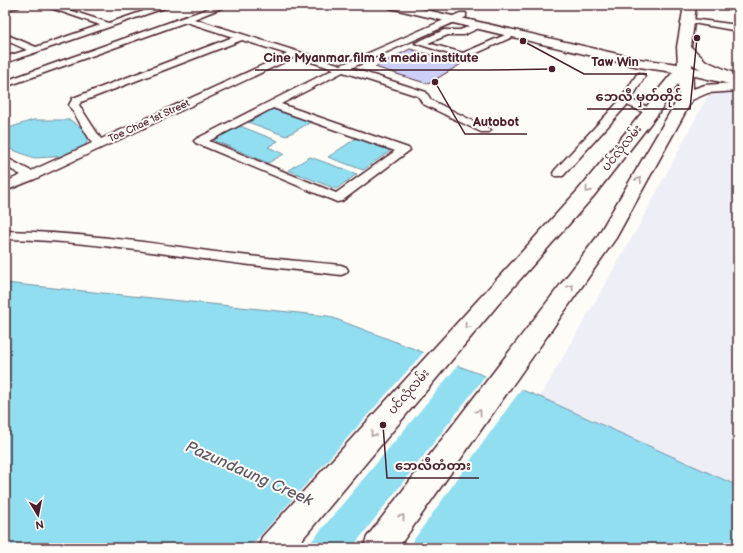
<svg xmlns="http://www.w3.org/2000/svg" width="743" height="553" viewBox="0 0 743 553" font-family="'Balsamiq Sans','Noto Sans Myanmar',sans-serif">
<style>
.built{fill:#eeeef7}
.water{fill:#91def1;stroke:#7592a2}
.pier{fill:#fdfcf7}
.building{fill:#cccff8;stroke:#4a1f2b}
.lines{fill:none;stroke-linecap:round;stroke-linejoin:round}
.minor-casing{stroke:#4a1f2b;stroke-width:3}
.secondary-casing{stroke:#4a1f2b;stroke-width:3}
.primary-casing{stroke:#4a1f2b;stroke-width:3}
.minor{fill:#fdfcf7;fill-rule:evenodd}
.secondary{fill:#fdfcf7;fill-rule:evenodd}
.primary{fill:#fdfcf7;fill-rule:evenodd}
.oneway{stroke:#ac999b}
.labels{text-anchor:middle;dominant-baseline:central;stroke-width:4;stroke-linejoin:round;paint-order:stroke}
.far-street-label{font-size:10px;fill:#4a1f2b;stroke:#fdfcf7}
.street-label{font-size:12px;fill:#4a1f2b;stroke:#fdfcf7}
.near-water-label{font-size:16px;font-style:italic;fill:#5f5866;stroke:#fdfcf7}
.leader{fill:none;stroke:#4a1f2b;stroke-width:1.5}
.callout-dot{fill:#4a1f2b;stroke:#fdfcf7;stroke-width:1.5}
.callout-label{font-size:13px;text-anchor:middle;font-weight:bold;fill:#4a1f2b;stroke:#fdfcf7;stroke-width:4;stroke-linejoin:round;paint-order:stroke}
</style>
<rect width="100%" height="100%" fill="#fdfcf7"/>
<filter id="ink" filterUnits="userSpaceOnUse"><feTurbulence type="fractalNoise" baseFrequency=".025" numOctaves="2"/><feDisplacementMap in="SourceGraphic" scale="8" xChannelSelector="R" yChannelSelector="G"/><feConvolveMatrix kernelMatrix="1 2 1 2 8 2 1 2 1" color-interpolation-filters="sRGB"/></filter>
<g filter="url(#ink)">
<!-- built -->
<path class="built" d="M720,90l18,2v394l-198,-89 96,-166 72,-136z"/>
<!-- water -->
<path class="water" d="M273,109l38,13 -25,14 -38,-14z
M33,120h37l19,13 -4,16 -17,7 -34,2 -29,-11 1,-18z
M240,126l38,15 -10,6 16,7 -16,9 -55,-23z
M358,137l35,12 -30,21 -35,-13z
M310,157l47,17 -21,15 -48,-19z
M5,283l323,33 212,81 198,89v62h-733z"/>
<!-- pier -->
<path class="pier" d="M425,351l34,13 -153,184h-57z
M487,374l35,14 -114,160h-56z"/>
<!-- building -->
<path class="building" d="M410,49l32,9 19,6 -33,20 -53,-17z"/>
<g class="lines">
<!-- minor casing -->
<g class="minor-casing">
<path id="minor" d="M20,5l-1,2 -14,3v-4z
M42,5h12l55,18 52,-18h12l-168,58v-6l22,-7 -22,-10v-6l31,13 64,-22z
M218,5h11l-35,14 147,46 119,-52h6v4l-115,51 75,24 5,8 60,30 -2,2h-8l-58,-28 -5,-8 -75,-24 -62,32 127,44 2,2 -68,51 -5,1 -141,-59 -2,-2 2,-2 138,-70 -39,-12 -260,122 -30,12v-9l16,-7 -16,-9v-9l26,14 61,-28 -23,-38 4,-7 160,-61 -47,-15 -181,65v-6zM242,40l45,14 -186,85 -22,-34 2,-3zM273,108l122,43 -59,42 -127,-52z
M719,5h19v4l-15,-2z
M684,18l54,7v6l-51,-9 -4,-2z
M478,23h3v4l-17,8h-16l-20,8 35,10 49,-21 3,-1 4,3 -55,25 -49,-16 29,-13h16z
M640,73l5,3 -14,24 24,10 1,2 -1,2h-8l-20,-9 -64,71h-8l-2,-3 2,-3 66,-71 16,-25z
M5,231c68,1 135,10 203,20 44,6 89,10 133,14l5,2 2,3 -2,3 -5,2c-43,-5 -87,-9 -130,-15 -69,-9 -137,-20 -206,-21z"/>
</g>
<!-- secondary casing -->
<g class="secondary-casing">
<path id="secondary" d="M683,65l55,13v8l-60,-14 -2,-3 2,-3z"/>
</g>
<!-- primary casing -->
<g class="primary-casing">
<path id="primary" d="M384,5h21l234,54 39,5 -1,-17 7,-42h12l-5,42 15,14 32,14v16l-30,2 -16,7 -76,138 -218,310h-35l4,-11 230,-300 82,-140 -1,-13 -21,31 -64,82 -92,104 -206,247h-37l4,-11 317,-348 66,-80 13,-19 15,-18 -34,-5 -249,-59zM692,64l18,11 23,8 -28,2 -12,4z"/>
</g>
<!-- minor -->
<use href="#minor" class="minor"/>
<!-- secondary -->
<use href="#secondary" class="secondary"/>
<!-- primary -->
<use href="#primary" class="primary"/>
</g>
<!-- one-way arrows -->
<defs><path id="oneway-chevron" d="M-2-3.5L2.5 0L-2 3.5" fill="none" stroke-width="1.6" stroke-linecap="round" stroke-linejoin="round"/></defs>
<g class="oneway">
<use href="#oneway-chevron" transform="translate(639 180) rotate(-60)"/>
<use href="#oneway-chevron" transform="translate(588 190) rotate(129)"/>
<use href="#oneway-chevron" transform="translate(571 287) rotate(-55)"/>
<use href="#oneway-chevron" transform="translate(467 326) rotate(131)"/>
<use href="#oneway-chevron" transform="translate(479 412) rotate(-53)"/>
<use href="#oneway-chevron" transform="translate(373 434) rotate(131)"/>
<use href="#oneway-chevron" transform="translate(402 517) rotate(-53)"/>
</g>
</g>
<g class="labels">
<!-- far-street labels -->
<g class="far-street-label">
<text transform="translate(149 121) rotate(-25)">Toe Chae 1st Street</text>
</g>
<!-- street labels -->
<g class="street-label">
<text transform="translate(622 148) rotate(-51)">ပင်လုံလမ်း</text>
<text transform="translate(409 392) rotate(-49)">ပင်လုံလမ်း</text>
</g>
<!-- near-water labels -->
<g class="near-water-label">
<text transform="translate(249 474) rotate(24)">Pazundaung Creek</text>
</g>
</g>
<!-- callouts -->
<path class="leader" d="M552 69L486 70H255M523 41L584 74H647M697 38L690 109H587M435 82L465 134H527M383 425L387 478H479"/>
<g class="callout-dot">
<circle cx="552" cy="69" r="4"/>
<circle cx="523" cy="41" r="4"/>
<circle cx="697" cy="38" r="4"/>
<circle cx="435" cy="82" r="4"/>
<circle cx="383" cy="425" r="4"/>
</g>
<g class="callout-label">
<text x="371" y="62">Cine Myanmar film &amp; media institute</text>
<text x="615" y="66">Taw Win</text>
<text x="639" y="101">ဘေလီ မှတ်တိုင်</text>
<text x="496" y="126">Autobot</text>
<text x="433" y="470">ဘေလီတံတား</text>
</g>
<!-- margin -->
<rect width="743" height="553" fill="none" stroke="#fdfcf7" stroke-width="20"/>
<rect x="10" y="10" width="723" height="533" fill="none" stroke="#4a1f2b" stroke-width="1.5" filter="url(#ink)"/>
<!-- north arrow -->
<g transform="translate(38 515) rotate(170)" stroke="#fdfcf7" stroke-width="3" paint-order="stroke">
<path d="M0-3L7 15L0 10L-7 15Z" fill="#4a1f2b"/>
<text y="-6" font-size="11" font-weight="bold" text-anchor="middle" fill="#4a1f2b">N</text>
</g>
</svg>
